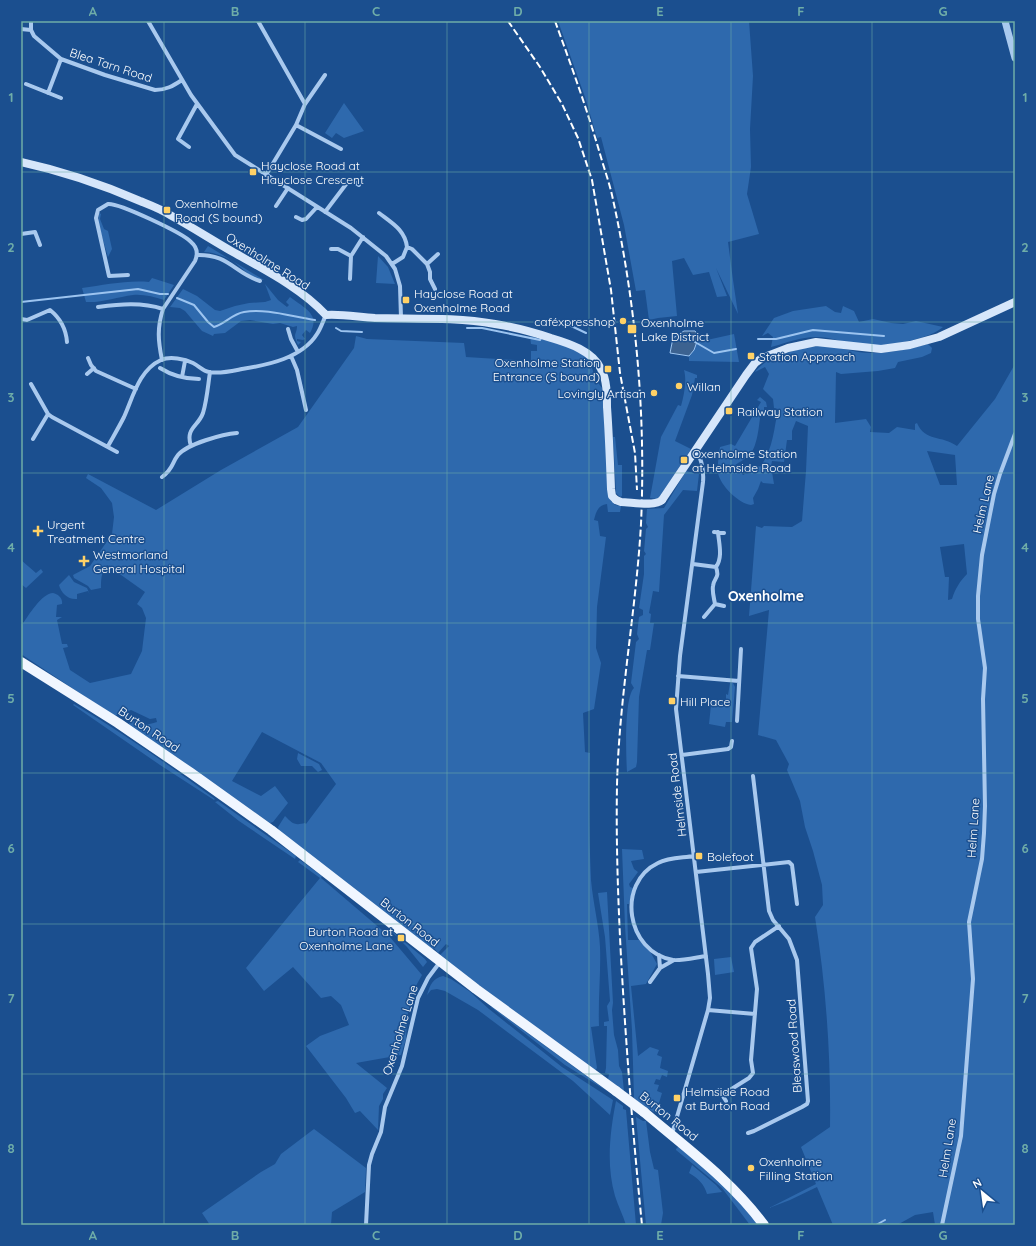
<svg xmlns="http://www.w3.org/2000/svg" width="1036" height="1246" viewBox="0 0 1036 1246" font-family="Quicksand,sans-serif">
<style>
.green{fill:#2e69ad;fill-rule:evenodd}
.water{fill:#3c6290;stroke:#9cc4f0}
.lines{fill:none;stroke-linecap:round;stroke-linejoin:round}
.stream{stroke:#9cc4f0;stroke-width:2}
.minor{stroke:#a9c9ee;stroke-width:4}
.tertiary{stroke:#a9c9ee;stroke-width:7}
.secondary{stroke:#d6e6fa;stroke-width:8}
.primary{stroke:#f0f6ff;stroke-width:10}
.rail{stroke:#fff;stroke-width:2;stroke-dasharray:7 3;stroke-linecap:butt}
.secondary-bridge{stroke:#d6e6fa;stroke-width:8}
.primary-bridge{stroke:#f0f6ff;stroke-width:10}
.grid{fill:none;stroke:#6fada8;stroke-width:1;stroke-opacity:0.55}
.poi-dot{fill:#ffd166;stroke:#1b4f8f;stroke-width:1.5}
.labels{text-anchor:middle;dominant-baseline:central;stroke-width:3;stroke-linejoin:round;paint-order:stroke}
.street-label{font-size:12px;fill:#fff;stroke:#1b4f8f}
.poi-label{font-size:12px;fill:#fff;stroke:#1b4f8f;text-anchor:start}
.quarter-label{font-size:14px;font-weight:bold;fill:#fff;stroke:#1b4f8f}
.neatline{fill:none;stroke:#6fada8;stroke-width:1.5}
.grid-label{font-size:13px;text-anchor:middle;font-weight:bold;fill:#6fada8}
</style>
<rect width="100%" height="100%" fill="#1b4f8f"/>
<!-- green -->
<path class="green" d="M558,21h191l4,55 -3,53 1,38 -4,27 12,40 -31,8 5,38 5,34 -22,-46 11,28 -10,1 -8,-25 -16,3 -9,-17 -12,3 5,55 -19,2 -9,2 -4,-30 -9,1 -12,-66 -23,-88 -4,1 -11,-38z
M344,103l20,28 -20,7 -8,-5 -4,5 -7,-5z
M99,213l2,1 -1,5 4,10 4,2 4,18 -4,8 -10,-34z
M208,246l56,34c-13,0 -20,-11 -30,-18 -7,-5 -21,-10 -30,-10z
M378,256l10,11 7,17 -19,-1z
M152,278l22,7 -10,15c-10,-3 -21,-6 -31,-5 -16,2 -31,8 -47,7l-4,-14c22,-3 45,-8 67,-6z
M265,284l13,16 9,7 2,-2 -3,-3 4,-5c14,11 31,17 20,36l-4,-3 -4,5 3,4 -2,1 -6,-1v2l4,1 -3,3c-6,-12 -1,-10 -1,-19l-4,1 -13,-4 -7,1 -23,-4 -9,1 -16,12 -11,1 -1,2 -11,-5 -17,-20 -5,-3 -10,-1 13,-18 14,7 18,14 5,1 15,-5 14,-3 16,-1 6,-2z
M826,306l9,6 6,1 2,-7 11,5 5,11 14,-3 18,4 12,1 13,-3 27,6c-14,13 -59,20 -79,18 -16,-1 -32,-8 -48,-8 -15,0 -30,6 -45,10l2,-10 -5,-4 -6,3 12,-18 19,-7z
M734,334l5,28 -50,-1v-17z
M356,336l11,3 97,4 2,14 65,4v-10h6v-6l-6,-1 -1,-8 41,11 15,10 4,5 6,18 6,8 8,111 5,6 6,1 -1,6h-12l-1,-8c-9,1 -11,8 -13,16l4,1 2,15 6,1 -9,70 -1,41 5,15 -7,46 -11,4 2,39 5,1c-1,43 -1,85 1,127 2,23 8,45 9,67 1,26 -2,52 -1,79l-8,1 6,41 -2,3 -155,-115v-1l9,-9 -3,-2 -8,9 -4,-5 -3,2 -152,-119 -1,-4 7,-11c7,7 9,10 20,7l1,1 30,-40 -15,-21 -59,-31 -30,49 29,15 14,-10 13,17 -15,19 -3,1 -142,-98 3,-5c12,5 14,6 26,2l-1,-4 -6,1 -19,-9 -17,6 -93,-62v-27l1,-2c6,-9 20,-32 31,-32 5,1 10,5 9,11l-5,1 -1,12h6l-5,3 5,24h5l1,3 -5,1 7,22 20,13 41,-9 11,-23 4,-33 -4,-10 -5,-4 8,-12 -38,-27c-6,7 -6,15 -6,23l-10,2 -3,-4 -14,-8 -1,-3 17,-9 22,-32 2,-17 -2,-14 -11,-15 -15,-10 2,-4 68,36 65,-40 77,-43 56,-79z
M928,344l4,4 -1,5 -9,4 -24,5 -3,6 -17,3 -37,3 -5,-2 -1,51 31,-4 5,8 -1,5 19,1 8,-6 18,3v-6l2,-1c8,19 25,12 40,23l38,-47 20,-35v861h-80l-2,-13 -18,3 -18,10h-64l-16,-38 -27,13 -21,8 47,-24 -15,-37 29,-20c1,-70 -4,-142 -15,-210l8,-12 -1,-20 -9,-34 -8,-24 -5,-26 -13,-31 2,-6 -13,-24 -18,-5 11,-125 -20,6 7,-90 6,2 2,-2 28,1 10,-6 4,-50 2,-45 -12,-5 -4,10v9h-5l-3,22 -12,-1 -1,5 3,18 -11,-1 -2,-2 -3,8 -5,9 1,6 -3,1c-12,-1 -31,-20 -33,-32 -1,-8 1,-18 2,-26l11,-3 4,2 26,-44 -4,-2 3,-3 6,5 1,5h-3v4h-3c-2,12 -3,38 -13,45 -4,4 -9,6 -13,9l8,10 16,-9 1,1c13,-17 14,-38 18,-58l-4,-1 -1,-9 -10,-10 6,-15 -4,-7 -10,5c9,-15 50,-26 67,-26 16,0 32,7 49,7 19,0 39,-4 57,-9zM927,451l28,4 2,30h-17zM964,544l3,30c-7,7 -12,15 -15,25l-4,1 1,-23h-4l-5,-30z
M684,370l13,5v3h-2l-3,17 -17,46 16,8 -32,49 -2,1 -7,-1 11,-61 17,-32 3,1c3,-11 6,-25 3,-36z
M613,437h2l3,28h4v31l-2,1 -4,-4z
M686,471l13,3 -2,17 -14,-1 -19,25 -5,77 -6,-1 -4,22 2,1 -1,9h4l-4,27h-3l-8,47 -2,65 -1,5 -9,5c-1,-16 -3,-75 7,-84l-3,-5 5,-41 3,-3 -2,-5 2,-17 4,-2v-5l-4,-2 5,-34v-18l2,-2 -2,-3 2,-22 2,-2 -2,-4 1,-14 17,-1z
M21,560l15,13 5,-4 2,3 -17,16 -5,-4z
M69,575l5,7 13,6 3,7 -2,-4 -11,3v5c-9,1 -16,-6 -18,-14z
M730,683h3l2,4 -3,35h-6l-1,5 -16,-3 2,-19 9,1 1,-3h5v-9l2,1z
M74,704c49,29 95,61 141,95l-1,1 -54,-35 -87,-60z
M298,753l21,11 3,6 -4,2 -6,-6h-11l-4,-7z
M218,801l78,55 -1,3 -56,-38 -24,-19z
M622,849l20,1 2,9 -13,2 3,8 4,3 -9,12 1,3 3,1 -4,16h-2l1,36h11l12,13 6,11 -11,20 -15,2 7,70 12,-9 9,3 -2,5 5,2 -2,11 8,3 -1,6 -5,-2 -2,5 -4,-1 -2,5 5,1 -2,6 5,2 -6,20 -14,-7 -8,-8 -2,-68 -7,-104z
M300,860l22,16 -1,2 68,58 33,39 -9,16 -6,27 -1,21 -5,16 -45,8 31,25 -4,6v5l-4,7 -1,24 -18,-19 -5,2 -9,-15 -40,-52 14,-10 29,-11 -8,-20 -10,-9 -10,2 -28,-31 -29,24 -18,-23 74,-90 -22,-16z
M607,892l6,111 -1,7 2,25 4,15 1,16 3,6 2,19 -16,-12 1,-5 -4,-1 1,-5 1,-42h-3v-4l5,-1 -2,-15 3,-5 -5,-64 -7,-44z
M388,928l37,31 2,3 -4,5 -16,-20z
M731,957l3,15 -19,3 -1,-16z
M443,976l8,3 18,12 20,18 73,58 51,33 -3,15 -37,-34 -95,-71 -33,-19 -8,-2 -6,1 -4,5c3,-10 6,-17 16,-19z
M491,1007h1l115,84 -42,-26z
M616,1101l7,5v3l3,1 10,115h-10c-3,-10 -8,-19 -11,-29 -9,-31 -5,-64 1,-95z
M636,1117l7,4h3l4,31 4,17 4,1 5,43 -2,12h-15z
M314,1129l52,39 -1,24 -33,20 -1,13h-121l-8,-12 59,-41 14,-8 6,-10z
M679,1146l47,40 34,39h-10l-28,-37 -46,-38v-1z
M692,1165l24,20 6,7 -15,2c-3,-10 -9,-16 -18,-21z"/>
<!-- water -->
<path class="water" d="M684,331h11l4,5 -5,14 -5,6 -19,-3 3,-15z"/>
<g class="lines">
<!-- stream -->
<path class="stream" d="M177,298l17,7 14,17 6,5c11,-3 18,-13 30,-15 22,-4 49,5 71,8
M21,302l117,-13 22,5h8
M567,324l19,9
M336,328l5,3 21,1
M467,328h15l58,12 1,-2
M758,339h18l37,-9 71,6
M695,342l19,11 22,-4
M876,1225l9,-5"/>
<!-- minor -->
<path class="minor" d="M31,21v9
M148,21l43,74 44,60 116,73 35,28 9,13 5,17 1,32
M258,21l47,83 -9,21 -30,50
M21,29l10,1 3,6 27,23 44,16 50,15c11,0 18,-4 27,-10
M26,84l35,14
M48,93l13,-34
M305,104l20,-29
M296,125l45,24
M189,147l-11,-8 19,-35
M276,206l12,-18
M325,212l25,-33 9,6
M379,213c13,10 26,17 28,34l5,2 15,15 3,8v7l5,10
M296,217l6,3 4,-1 11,-12
M21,234l14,-2 5,13
M331,249h7l13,7
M197,255c32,-1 37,18 63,26
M392,264l11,-7 4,-10
M427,264l11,-10
M128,275l-19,1 -13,-58 2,-8 10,-6c11,-1 75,29 83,38 6,5 7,12 4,19l-32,48c-6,19 -5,31 -1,51
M350,279l1,-23 12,-19
M98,307c22,-3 44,-5 65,2
M21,319l6,1 23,-10c10,8 16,19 17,32
M288,329l3,10 7,13
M291,356l6,14 9,40
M88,358l3,7 5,6 40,18
M160,368c11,7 26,11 39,11
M87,374l7,-6
M182,377l3,-16
M31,384l17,30 4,3 65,35
M33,439l15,-25
M108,446c5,-9 11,-19 16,-29 9,-20 15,-47 37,-57 9,-4 24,-1 32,3 6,3 10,8 16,9 11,2 23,-1 33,-3 26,-4 60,-11 75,-35 4,-6 6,-13 9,-19
M191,446c-6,-18 7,-19 12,-33 4,-13 5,-28 7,-41
M162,477c12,-9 9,-13 16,-22 9,-11 45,-21 59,-22
M714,532l10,1
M693,564l23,3
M715,604l9,2
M704,617l11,-13c-1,-6 -3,-12 -2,-18 1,-9 7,-7 3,-19 7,-10 3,-23 2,-35
M678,676l61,5
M737,721l4,-72
M682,755l46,-6 3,-2 1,-6
M694,856c-11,2 -25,1 -36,7 -42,20 -32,89 15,97 8,1 25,-3 33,-4
M696,872l93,-10 3,3 5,39
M659,955l1,13
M650,982l10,-14 14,-8
M708,1010l47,4
M719,1090l7,11
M722,1095l27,-17 4,-5 -2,-13 6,-71 -6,-41 4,-6 24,-16
M748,1133l6,-2 48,-24 5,-3 1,-3 -11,-141 -8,-21 -16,-19 -4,-9 -16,-135
M672,1134l36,-124 2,-12 -2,-24 -32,-265 4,-53 23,-174c1,-12 -1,-22 -7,-33
M366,1225l3,-60 3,-11 9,-22 4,-25 17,-41 16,-68 10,-20 12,-16
M942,1225l19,-89 12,-157 -4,-57 13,-63 2,-26 1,-27 -2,-107 2,-31 -7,-49v-23l4,-41 12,-61 6,-20 15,-40"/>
<!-- tertiary -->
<path class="tertiary" d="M1005,21l10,37"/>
<!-- secondary -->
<path class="secondary" d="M21,162c41,9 80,22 119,39 10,4 21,8 30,14 22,12 42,25 63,37 32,18 68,36 93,63 17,-1 32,2 49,3 40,1 81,-1 120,6 19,3 38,8 56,14 17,5 42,13 50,31 6,11 6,25 6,38 2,27 3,55 4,82l1,7 4,4
M662,500l84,-125 9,-12 7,-5 26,-10 28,-6 65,7 29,-4 29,-8 76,-35"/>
<!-- primary -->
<path class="primary" d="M21,662l97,61 73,50 80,57 205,159 140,102
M644,1112c42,36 87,68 120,113"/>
<!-- rail -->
<path class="rail" d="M508,21l32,46 22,37 16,34 14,42 19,110 9,83 15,80 2,37
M555,21c16,44 32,88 45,133 4,14 9,28 12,41 24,108 34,219 29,329 -5,87 -22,174 -24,261 -1,58 1,114 4,172 5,89 12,179 21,268"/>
<!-- secondary-bridge -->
<path class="secondary-bridge" d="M616,500l5,2c10,0 34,5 41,-2"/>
<!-- primary-bridge -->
<path class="primary-bridge" d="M616,1091l28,21"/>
</g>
<!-- grid -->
<path class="grid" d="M164,21v1204M305,21v1204M447,21v1204M589,21v1204M731,21v1204M872,21v1204M21,172h994M21,322h994M21,473h994M21,623h994M21,773h994M21,924h994M21,1074h994"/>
<!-- markers -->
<g class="poi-dot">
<rect x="249" y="168" width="8" height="8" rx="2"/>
<rect x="163" y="206" width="8" height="8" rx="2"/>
<rect x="402" y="296" width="8" height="8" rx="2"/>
<circle cx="623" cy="321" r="4"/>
<rect x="627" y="324" width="10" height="10" rx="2"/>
<rect x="747" y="352" width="8" height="8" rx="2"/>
<rect x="604" y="365" width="8" height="8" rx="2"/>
<circle cx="679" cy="386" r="4"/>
<circle cx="654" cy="393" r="4"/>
<rect x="725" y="407" width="8" height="8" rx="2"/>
<rect x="680" y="456" width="8" height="8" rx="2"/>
<path d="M36 525h4v4h4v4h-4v4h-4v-4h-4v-4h4z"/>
<path d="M82 555h4v4h4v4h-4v4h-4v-4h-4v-4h4z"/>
<rect x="668" y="697" width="8" height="8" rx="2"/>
<rect x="695" y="852" width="8" height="8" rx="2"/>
<rect x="397" y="934" width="8" height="8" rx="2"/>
<rect x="673" y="1094" width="8" height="8" rx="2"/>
<circle cx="751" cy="1168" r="4"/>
</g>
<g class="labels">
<!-- street labels -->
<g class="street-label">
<text transform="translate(111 65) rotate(18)">Blea Tarn Road</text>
<text transform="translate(268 261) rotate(32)">Oxenholme Road</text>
<text transform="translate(983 504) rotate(-77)">Helm Lane</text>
<text transform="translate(149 729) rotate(34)">Burton Road</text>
<text transform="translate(677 795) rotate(-97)">Helmside Road</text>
<text transform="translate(973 828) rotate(-86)">Helm Lane</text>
<text transform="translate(410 922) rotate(38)">Burton Road</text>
<text transform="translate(400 1030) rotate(-73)">Oxenholme Lane</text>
<text transform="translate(794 1046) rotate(-94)">Bleaswood Road</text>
<text transform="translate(669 1116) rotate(39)">Burton Road</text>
<text transform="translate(947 1148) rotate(-81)">Helm Lane</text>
</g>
<!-- poi labels -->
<g class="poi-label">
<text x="261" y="165">Hayclose Road at<tspan x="261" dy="14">Hayclose Crescent</tspan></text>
<text x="175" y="203">Oxenholme<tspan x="175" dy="14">Road (S bound)</tspan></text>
<text x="414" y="293">Hayclose Road at<tspan x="414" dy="14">Oxenholme Road</tspan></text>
<text x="615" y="321" text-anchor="end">caféxpresshop</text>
<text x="641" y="322">Oxenholme<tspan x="641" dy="14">Lake District</tspan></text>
<text x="759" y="356">Station Approach</text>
<text x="600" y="362" text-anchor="end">Oxenholme Station<tspan x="600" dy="14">Entrance (S bound)</tspan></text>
<text x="687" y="386">Willan</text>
<text x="646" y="393" text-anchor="end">Lovingly Artisan</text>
<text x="737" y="411">Railway Station</text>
<text x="692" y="453">Oxenholme Station<tspan x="692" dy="14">at Helmside Road</tspan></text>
<text x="47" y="524">Urgent<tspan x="47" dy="14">Treatment Centre</tspan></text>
<text x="93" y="554">Westmorland<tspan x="93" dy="14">General Hospital</tspan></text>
<text x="680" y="701">Hill Place</text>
<text x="707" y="856">Bolefoot</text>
<text x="393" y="931" text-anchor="end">Burton Road at<tspan x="393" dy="14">Oxenholme Lane</tspan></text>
<text x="685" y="1091">Helmside Road<tspan x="685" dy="14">at Burton Road</tspan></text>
<text x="759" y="1161">Oxenholme<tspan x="759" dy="14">Filling Station</tspan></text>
</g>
<!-- quarter labels -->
<g class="quarter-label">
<text x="766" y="596">Oxenholme</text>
</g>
</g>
<!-- border -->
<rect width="1036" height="1246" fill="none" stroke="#1b4f8f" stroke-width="44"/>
<!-- north arrow -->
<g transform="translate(982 1192) rotate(331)" stroke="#1b4f8f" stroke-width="3" paint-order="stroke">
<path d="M0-3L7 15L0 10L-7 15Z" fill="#ffffff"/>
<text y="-6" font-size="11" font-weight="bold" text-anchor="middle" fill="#ffffff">N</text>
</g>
<rect x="22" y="22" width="992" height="1202" class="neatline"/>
<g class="grid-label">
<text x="93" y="16">A</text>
<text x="235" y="16">B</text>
<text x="376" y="16">C</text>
<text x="518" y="16">D</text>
<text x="660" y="16">E</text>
<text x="801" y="16">F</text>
<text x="943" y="16">G</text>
<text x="11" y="102">1</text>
<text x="1025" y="102">1</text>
<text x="11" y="252">2</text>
<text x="1025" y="252">2</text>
<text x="11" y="402">3</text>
<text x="1025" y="402">3</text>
<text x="11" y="552">4</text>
<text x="1025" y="552">4</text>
<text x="11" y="703">5</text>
<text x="1025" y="703">5</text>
<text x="11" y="853">6</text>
<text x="1025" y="853">6</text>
<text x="11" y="1003">7</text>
<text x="1025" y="1003">7</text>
<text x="11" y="1153">8</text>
<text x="1025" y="1153">8</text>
<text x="93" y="1240">A</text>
<text x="235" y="1240">B</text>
<text x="376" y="1240">C</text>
<text x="518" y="1240">D</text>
<text x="660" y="1240">E</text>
<text x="801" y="1240">F</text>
<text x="943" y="1240">G</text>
</g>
</svg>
